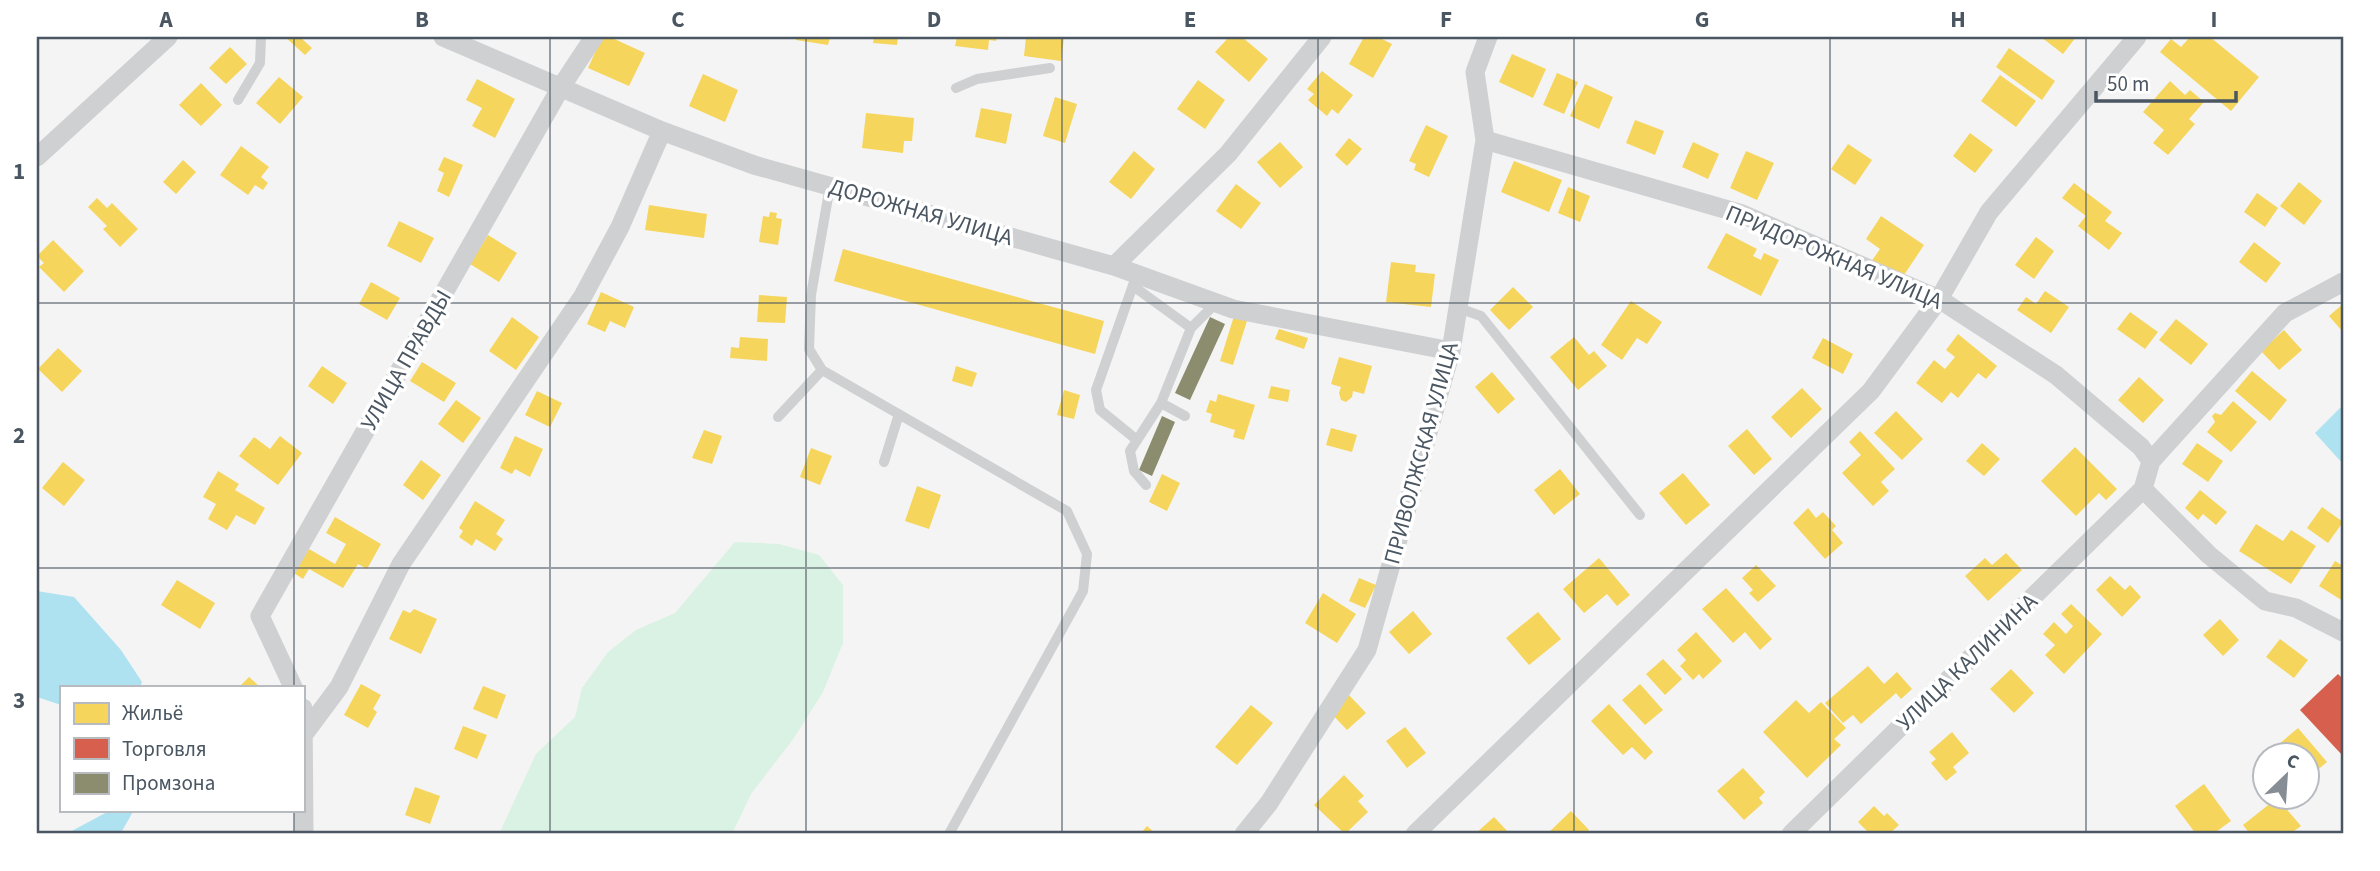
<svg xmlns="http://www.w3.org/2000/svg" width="2380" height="871" viewBox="0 0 2380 871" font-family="'Source Sans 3',sans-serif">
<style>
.green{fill:#d9f2e3}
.water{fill:#aee2f0}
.homes{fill:#f6d55c}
.shops{fill:#d6604d}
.industry{fill:#8c8c6e}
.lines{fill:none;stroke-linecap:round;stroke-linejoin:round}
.service{stroke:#ced0d2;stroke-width:10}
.minor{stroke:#ced0d2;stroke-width:19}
.grid{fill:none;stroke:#4a5661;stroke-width:2;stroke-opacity:0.55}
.labels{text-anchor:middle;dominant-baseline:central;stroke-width:7;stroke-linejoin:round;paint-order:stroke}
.street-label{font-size:23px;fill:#4a5661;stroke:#fff}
.neatline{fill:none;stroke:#4a5661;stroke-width:2.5}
.grid-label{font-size:23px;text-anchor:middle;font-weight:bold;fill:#4a5661}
</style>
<rect width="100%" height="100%" fill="#f4f4f4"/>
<!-- green -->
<path class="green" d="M735,542l44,2 40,11 24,30v58l-20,49 -29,46 -43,56 -19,40h-233l37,-80 39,-37 7,-29 26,-36 28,-22 39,-17z"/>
<!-- water -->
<path class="water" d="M2343,405v59l-28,-31z
M37,591l37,6 47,53 21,32 -2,5h-79v18l-24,-8z
M111,810h23l-12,21 -5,3h-51z"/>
<!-- homes -->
<path class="homes" d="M285,37h15l12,11 -7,7z
M602,37h8l35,16 -16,33 -41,-18z
M796,37h34l-2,8 -32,-5z
M874,37h24l-1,8 -24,-2z
M957,37h40l-1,4 -7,-1 -1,10 -33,-4z
M1026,37l38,1 -3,23 -37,-5z
M1229,37h13l26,22 -19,23 -34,-30z
M1364,37h14l14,7 -19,34 -24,-14z
M2041,37h35l-13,17z
M2190,37h20l49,40 -28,34 -71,-59 11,-13 10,8z
M230,47l17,17 -21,20 -17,-16z
M2009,48l46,33 -13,19 -46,-33z
M1512,54l34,15 -13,29 -34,-16z
M1322,71l31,24 -15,19 -6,-5 -5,7 -19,-16 6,-6 -7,-5z
M1557,73l21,9 -14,32 -21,-9z
M703,74l35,16 -13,32 -36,-16z
M2000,75l36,26 -20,26 -35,-26z
M279,77l24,20 -23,27 -24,-21z
M477,79l38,20 -20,39 -23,-12 10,-18 -16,-8z
M1198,80l27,20 -20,29 -28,-20z
M2170,81l15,14 5,-5 14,12 -15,17 6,5 -27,31 -15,-12 11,-13 -21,-18z
M201,83l21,22 -21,21 -22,-21z
M1585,84l28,13 -14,32 -29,-13z
M1055,97l22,7 -12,39 -22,-7z
M981,108l31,6 -6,30 -31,-7z
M866,113l48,5 -2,23h-8l-1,12 -41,-5z
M1635,120l29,11 -9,24 -29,-12z
M1426,125l22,11 -19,41 -15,-7 2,-6 -7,-3z
M1970,133l23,17 -18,23 -22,-17z
M1349,138l13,11 -15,17 -12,-11z
M1280,142l23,25 -23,21 -23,-26z
M1693,142l26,12 -11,25 -26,-12z
M1848,144l24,16 -17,25 -24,-16z
M241,146l28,21 -8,10 7,6 -5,7 -8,-5 -7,10 -28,-20z
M1134,151l21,18 -24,30 -22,-17z
M1746,151l28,12 -17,37 -27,-12z
M444,157l19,8 -14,32 -12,-6 7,-18 -6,-3z
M183,160l13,12 -20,22 -13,-12z
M1514,161l48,19 -13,32 -48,-20z
M2299,182l23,19 -18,24 -24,-19z
M2074,183l38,29 -7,9 17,12 -13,17 -31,-24 8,-10 -24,-18z
M1236,184l25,19 -20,26 -25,-18z
M1568,187l22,9 -10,26 -22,-9z
M2257,193l21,15 -13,19 -21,-15z
M97,198l10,10 5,-5 26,26 -18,18 -17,-18 4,-3 -19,-19z
M649,205l58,9 -3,24 -59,-8z
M770,212l7,1 -1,5 6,1 -4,26 -19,-3 4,-26 6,1z
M1881,216l43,29 -24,36 -29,-19 9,-13 -14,-10z
M399,221l35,17 -13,25 -34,-17z
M1726,233l31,16 -4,7 8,4 3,-7 15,7 -18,36 -54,-28z
M488,235l29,18 -18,29 -29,-18z
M2036,237l18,14 -20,28 -19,-14z
M53,240l31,31 -20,21 -25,-25 5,-4 -7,-7z
M2254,242l27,21 -15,20 -27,-21z
M843,249l261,72 -9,33 -261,-73z
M1391,262l25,3 -1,7 20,2 -4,33 -45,-5z
M371,282l29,16 -13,22 -28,-16z
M1513,287l20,20 -24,23 -19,-20z
M2045,291l24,16 -18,26 -34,-23 9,-13 10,7z
M601,292l33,15 -9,21 -15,-7 -5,11 -18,-8z
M759,295l28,2 -2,26 -28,-1z
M1631,301l31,21 -15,22 -10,-6 -15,22 -21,-15z
M2343,304v28l-14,-16z
M2130,312l28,20 -13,17 -28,-20z
M1234,316l13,5 -14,44 -13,-4z
M512,317l27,20 -23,33 -27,-19z
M2176,319l32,25 -17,21 -32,-25z
M1279,329l29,9 -4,11 -29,-10z
M2284,330l18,20 -23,20 -18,-19z
M1958,334l39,32 -11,13 -8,-6 -20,25 -7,-6 -9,11 -26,-20 18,-23 11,9 10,-12 -9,-7z
M740,337l28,2 -1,22 -37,-3 1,-11 8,1z
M1574,337l15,18 5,-4 13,15 -29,24 -28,-33z
M1823,338l30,16 -10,20 -31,-16z
M58,348l24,23 -20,21 -24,-23z
M1339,357l33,9 -8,28 -11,-3 -1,6 -6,5 -5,-2 -2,-7 2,-6 -10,-3z
M422,362l34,21 -12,19 -34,-21z
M322,366l25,17 -14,21 -25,-18z
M956,366l21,7 -5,14 -20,-6z
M2252,371l35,29 -17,21 -35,-30z
M1492,372l23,27 -17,15 -23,-27z
M2139,377l25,23 -21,23 -25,-23z
M1271,386l19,4 -2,12 -20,-4z
M1802,388l20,21 -31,29 -20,-21z
M1064,390l16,5 -6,24 -17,-4z
M537,391l25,12 -12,24 -25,-12z
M1218,394l37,11 -11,35 -11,-3 2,-7 -25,-8 2,-8 -6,-2 4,-12 6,2z
M456,400l25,18 -18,25 -25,-19z
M2233,401l24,21 -26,30 -24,-20 8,-10 -3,-6 3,-3 6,2z
M1896,411l27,28 -21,21 -28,-27z
M1331,428l26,7 -5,17 -26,-7z
M1747,429l25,30 -18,16 -26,-29z
M704,430l18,6 -10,28 -20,-6z
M1860,431l35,38 -14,13 8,9 -16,15 -31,-33 19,-18 -12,-13z
M280,436l22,17 -24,32 -39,-29 15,-19 16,12z
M515,436l28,13 -13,28 -15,-8 -3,5 -12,-6z
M1982,443l18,16 -16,17 -18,-15z
M2197,443l26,18 -15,21 -26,-18z
M2075,447l42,42 -11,11 -7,-7 -23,23 -35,-35z
M811,448l21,8 -12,29 -20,-8z
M421,460l20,15 -18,25 -20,-15z
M63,462l22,18 -21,26 -22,-18z
M1560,469l20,25 -26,21 -20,-25z
M218,471l21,13 -4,6 30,18 -10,17 -19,-10 -9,15 -19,-11 8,-15 -13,-7z
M1683,473l27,32 -24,20 -27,-32z
M1162,474l18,9 -13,28 -18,-9z
M917,486l24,9 -12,34 -24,-8z
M2200,490l27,22 -11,13 -13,-11 -5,6 -13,-12z
M475,501l30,19 -9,14 7,5 -8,12 -19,-12 -4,7 -13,-9 4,-6 -4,-3z
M2322,507l21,15 -15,21 -21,-15z
M1808,508l8,10 7,-6 13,14 -4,4 11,13 -18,16 -32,-36z
M335,517l46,27 -14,25 -9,-5 -15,24 -34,-19 -6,10 -9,-6 15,-24 26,15 11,-20 -20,-11z
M2256,524l27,17 8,-11 25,16 -25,38 -52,-33z
M2006,553l16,17 -34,31 -23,-25 20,-18 7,7z
M1599,558l31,37 -13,11 -10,-12 -23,19 -21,-24z
M2335,561l8,5v35l-24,-15z
M1756,565l20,21 -18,16 -9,-9 4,-3 -11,-12z
M2110,576l15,14 5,-5 11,12 -19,20 -26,-27z
M1359,578l17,7 -11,23 -16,-7z
M177,580l38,23 -15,26 -39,-24z
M1726,588l46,51 -12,11 -15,-18 -12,11 -31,-34z
M1323,593l33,21 -19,29 -32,-20z
M2071,604l31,30 -38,40 -19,-19 10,-10 -12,-11 11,-12 12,12 7,-8 -12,-12z
M414,609l23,10 -16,35 -32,-15 14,-29 7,3z
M1413,611l19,23 -23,20 -20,-22z
M1538,612l23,27 -32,26 -23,-27z
M2220,619l19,21 -16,16 -20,-21z
M1696,632l26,29 -19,18 -4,-5 -6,6 -13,-14 6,-6 -9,-10z
M2280,639l28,21 -14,18 -28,-21z
M1663,659l19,20 -17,16 -19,-21z
M1868,666l16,18 13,-12 15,17 -11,10 -5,-6 -35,31 -8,-9 -10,8 -18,-20z
M2011,669l23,24 -20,20 -24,-24z
M249,677l11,10h-21z
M361,684l20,11 -8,14 4,3 -9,16 -24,-13z
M1640,684l23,26 -18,15 -23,-25z
M483,686l23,9 -9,24 -24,-10z
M1349,695l17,18 -19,17 -17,-18z
M1796,700l13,13 12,-11 25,26 -12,11 7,6 -34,33 -44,-46z
M1609,704l44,48 -8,8 -13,-13 -9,8 -32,-34z
M1251,705l22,18 -36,42 -22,-18z
M463,726l24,9 -10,24 -23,-10z
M1405,727l21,26 -19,15 -21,-27z
M2298,728l29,34 -19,16 -2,-22h-17l-10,-12z
M1952,732l17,21 -16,14 4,5 -11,9 -15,-18 5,-4 -7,-7z
M1743,768l22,24 -6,6 4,5 -19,17 -27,-29z
M1344,775l20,21 -6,5 10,11 -23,22 -31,-29z
M2204,784l27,37 -18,13h-17l-21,-28z
M415,787l25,9 -10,28 -25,-9z
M2277,798l24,28 -11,8h-40l-7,-9z
M1874,806l10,10 3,-3 12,12 -10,9h-19l-12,-12z
M1571,811l18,19 -4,4h-38z
M1494,817l16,17h-35z
M1147,826l9,8h-16z"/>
<!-- shops -->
<path class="shops" d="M2338,674l5,5v77l-43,-46z"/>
<!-- industry -->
<path class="industry" d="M1210,317l15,7 -35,76 -15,-7z
M1162,416l13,6 -23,54 -13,-6z"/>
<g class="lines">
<!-- service -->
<path class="service" d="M956,88l21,-9 73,-11
M238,100l22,-37 1,-26
M830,186l-19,109 -2,54 13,21 245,141 20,43 -4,37 -134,243
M1137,274l-41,116 4,20 37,30
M1133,286l58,42
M1458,308l23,8 159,199
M1161,403l24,13
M778,417l44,-47
M884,462l15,-48
M1146,485l-12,-14 -4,-20 31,-48 30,-75 25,-25"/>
<!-- minor -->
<path class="minor" d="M443,37l219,94 92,34 360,101 114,-112 94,-117
M1485,140l257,74 197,85 117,76 85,72 10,14
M37,157l131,-120
M1114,266l119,43 218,42
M2143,489l66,66 56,46 31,7 47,24
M293,687l-33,-71 301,-529 33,-50
M303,708l1,126
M304,734l35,-47 62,-123 182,-268 37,-69 42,-96
M1244,834l25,-31 98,-153 84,-299 34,-211 -10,-68 13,-35
M1415,834l456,-443 68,-92 50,-87 148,-175
M1791,834l352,-345 8,-28 134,-148 58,-31"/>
</g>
<!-- grid -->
<path class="grid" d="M294,37v650M550,37v797M806,37v797M1062,37v797M1318,37v797M1574,37v797M1830,37v797M2086,37v797M37,303h2306M37,568h2306M294,810v24"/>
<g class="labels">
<!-- street labels -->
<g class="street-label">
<text transform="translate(921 212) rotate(16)">ДОРОЖНАЯ УЛИЦА</text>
<text transform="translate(1834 257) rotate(23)">ПРИДОРОЖНАЯ УЛИЦА</text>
<text transform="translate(406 360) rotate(-60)">УЛИЦА ПРАВДЫ</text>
<text transform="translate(1421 453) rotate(-75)">ПРИВОЛЖСКАЯ УЛИЦА</text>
<text transform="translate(1967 662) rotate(-44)">УЛИЦА КАЛИНИНА</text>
</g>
</g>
<!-- border -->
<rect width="2380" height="871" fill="none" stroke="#ffffff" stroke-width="77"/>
<!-- legend -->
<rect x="60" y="686" width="245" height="126" fill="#ffffff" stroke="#b7bbc0" stroke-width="2"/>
<rect x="74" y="703" width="35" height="21" fill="#f6d55c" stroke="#b7bbc0" stroke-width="2"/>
<text x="122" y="720" font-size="21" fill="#4a5661">Жильё</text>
<rect x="74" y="738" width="35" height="21" fill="#d6604d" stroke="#b7bbc0" stroke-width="2"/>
<text x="122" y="756" font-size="21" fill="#4a5661">Торговля</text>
<rect x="74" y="773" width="35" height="21" fill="#8c8c6e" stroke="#b7bbc0" stroke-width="2"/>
<text x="122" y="790" font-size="21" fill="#4a5661">Промзона</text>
<!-- north arrow -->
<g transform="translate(2286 776) rotate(25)"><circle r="33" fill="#ffffff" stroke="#b7bbc0" stroke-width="2"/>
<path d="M0-5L12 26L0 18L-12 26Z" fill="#868d94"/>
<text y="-10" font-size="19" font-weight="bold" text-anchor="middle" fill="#4a5661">С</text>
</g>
<!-- scale -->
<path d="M2096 91v10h140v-10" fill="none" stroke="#4a5661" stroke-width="3.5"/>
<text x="2107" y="91" font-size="21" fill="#4a5661" stroke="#ffffff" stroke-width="5" paint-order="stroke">50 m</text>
<rect x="38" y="38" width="2304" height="794" class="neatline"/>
<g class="grid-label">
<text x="166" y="27">A</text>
<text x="422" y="27">B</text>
<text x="678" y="27">C</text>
<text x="934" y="27">D</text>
<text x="1190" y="27">E</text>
<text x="1446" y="27">F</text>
<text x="1702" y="27">G</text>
<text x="1958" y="27">H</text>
<text x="2214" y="27">I</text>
<text x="19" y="179">1</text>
<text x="19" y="443">2</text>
<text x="19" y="708">3</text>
</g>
</svg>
